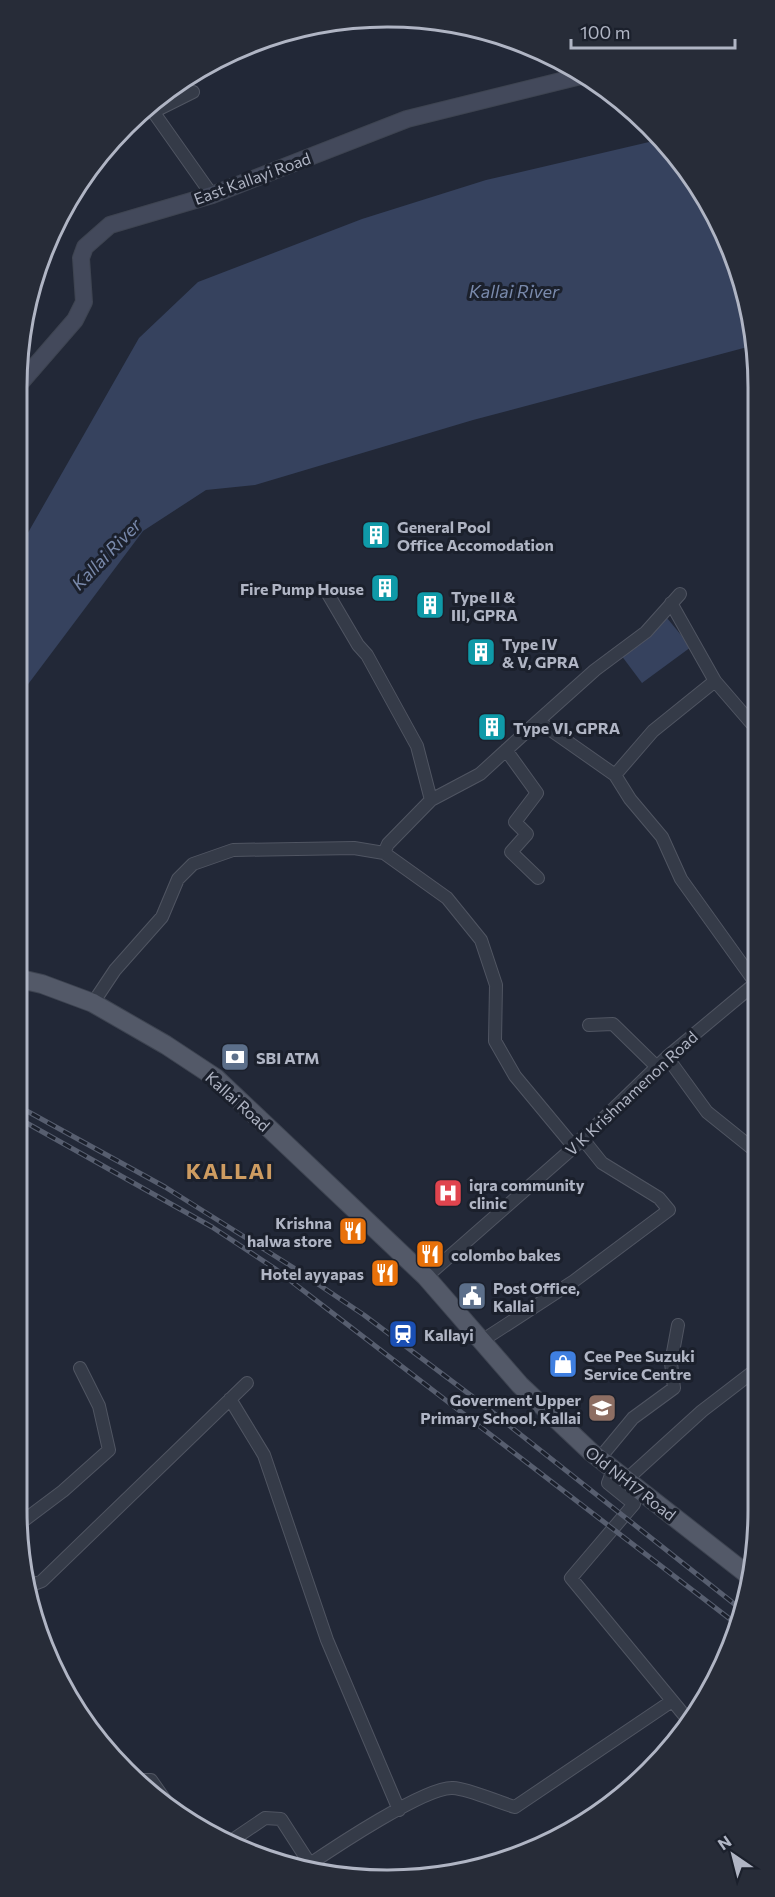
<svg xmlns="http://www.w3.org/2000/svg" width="775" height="1897" viewBox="0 0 775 1897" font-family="Commissioner,sans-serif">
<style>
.water{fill:#36425e}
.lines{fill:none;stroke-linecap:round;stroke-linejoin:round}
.street-casing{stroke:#505562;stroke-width:14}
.secondary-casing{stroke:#3e4451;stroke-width:18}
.primary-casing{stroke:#3e4451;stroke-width:20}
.street{stroke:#353b48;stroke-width:12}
.secondary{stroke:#43495b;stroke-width:16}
.primary{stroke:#535968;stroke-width:18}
.rail-casing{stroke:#575e6f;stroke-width:5}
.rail{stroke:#1b202c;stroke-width:3;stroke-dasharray:9;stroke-linecap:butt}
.labels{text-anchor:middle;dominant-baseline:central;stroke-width:6;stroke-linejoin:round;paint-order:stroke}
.street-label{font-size:16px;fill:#b0b5c4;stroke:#1b202c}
.poi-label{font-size:16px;font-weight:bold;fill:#b0b5c4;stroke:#1b202c;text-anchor:start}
.water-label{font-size:18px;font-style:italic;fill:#7989ab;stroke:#1b202c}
.district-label{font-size:22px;font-weight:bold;letter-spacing:1.5px;fill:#ce9c61;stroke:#1b202c}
.rim{fill:none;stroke:#b0b5c4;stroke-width:3}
</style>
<rect width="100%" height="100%" fill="#222837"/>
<!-- water -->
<path class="water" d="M662,139l58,85 35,121 -282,75 -218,65 -49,5 -63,41 -126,168v-147l122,-214 59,-56 164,-63 124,-39z
M667,618l24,29 -49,36 -21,-28z"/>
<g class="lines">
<!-- street casing -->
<g class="street-casing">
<path id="street" d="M152,110l60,85
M153,112l40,-20
M328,594l30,51 9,10 50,91 14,54
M671,603l44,78
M538,721l57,-51 51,-38 34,-38
M506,750l31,43 -22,29 12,12 -16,18 27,26
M615,775l15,24 32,38 19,42 76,106
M384,853l63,45 34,42 15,45 -1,56 20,35 59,71
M93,1003l22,-33 47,-53 16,-38 15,-15 40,-14 121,-2 30,5 4,-9 43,-44 49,-26 58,-53 77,54 38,-44 62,-50 38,44 3,-1
M589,1025l24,-1 44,43
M667,1057l40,55 51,41
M426,1277l148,-130 93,-90 90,-75
M483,1340l91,-59 95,-71 -10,-12 -57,-35 -20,-25
M230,1399l34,56 63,185 72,170
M599,1459l34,-41 41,-30 -3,-25 7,-38
M613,1470l-5,13 26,21 -63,74 118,143
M626,1480l76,-69 56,-43
M19,1524l44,-33 46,-41 -10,-44 -19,-38
M29,1586l13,-5 205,-198
M140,1780h11l14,20
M231,1841l34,-23 16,1 29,45
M307,1866c25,-17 119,-80 146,-78 17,1 44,14 62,19l157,-106"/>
</g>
<!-- secondary casing -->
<g class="secondary-casing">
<path id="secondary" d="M16,388l59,-68 9,-18 -3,-44 4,-11 25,-22 102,-30 195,-76 178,-44"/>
</g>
<!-- primary casing -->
<g class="primary-casing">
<path id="primary" d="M16,978l26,6 51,19 73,42 50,33 210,199 94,108 71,67 157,123"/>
</g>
<!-- street -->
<use href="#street" class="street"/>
<!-- secondary -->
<use href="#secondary" class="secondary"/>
<!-- primary -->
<use href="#primary" class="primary"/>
<!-- rail casing -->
<g class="rail-casing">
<path id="rail" d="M16,1105l149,82 129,81 70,47 113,85 265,210
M16,1117l196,110 62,41 465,358"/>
</g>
<!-- rail -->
<use href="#rail" class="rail"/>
</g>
<!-- icons -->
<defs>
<g id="building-square" transform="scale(1.5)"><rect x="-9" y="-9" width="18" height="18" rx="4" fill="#0f9aa8" stroke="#1b202c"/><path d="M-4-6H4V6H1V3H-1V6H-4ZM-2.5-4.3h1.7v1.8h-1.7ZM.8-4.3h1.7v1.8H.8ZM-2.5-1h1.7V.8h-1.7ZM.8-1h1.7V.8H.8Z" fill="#fff"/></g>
<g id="bank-square" transform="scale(1.5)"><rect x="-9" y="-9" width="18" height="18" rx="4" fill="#5c6f8a" stroke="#1b202c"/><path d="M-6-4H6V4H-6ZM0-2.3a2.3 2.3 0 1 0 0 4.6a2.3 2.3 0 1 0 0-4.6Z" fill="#fff"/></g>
<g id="hospital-square" transform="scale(1.5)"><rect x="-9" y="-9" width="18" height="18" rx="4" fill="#e0444e" stroke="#1b202c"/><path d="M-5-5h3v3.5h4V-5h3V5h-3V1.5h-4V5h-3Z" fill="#fff"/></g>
<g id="restaurant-square" transform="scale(1.5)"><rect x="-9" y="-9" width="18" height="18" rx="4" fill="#e8710a" stroke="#1b202c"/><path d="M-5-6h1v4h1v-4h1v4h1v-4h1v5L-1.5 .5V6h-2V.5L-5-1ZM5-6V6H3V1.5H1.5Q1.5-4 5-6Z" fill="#fff"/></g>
<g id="civic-square" transform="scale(1.5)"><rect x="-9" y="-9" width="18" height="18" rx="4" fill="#5c6f8a" stroke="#1b202c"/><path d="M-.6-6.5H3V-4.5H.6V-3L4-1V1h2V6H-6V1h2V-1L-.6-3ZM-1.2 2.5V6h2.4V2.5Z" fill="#fff"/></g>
<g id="station-square" transform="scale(1.5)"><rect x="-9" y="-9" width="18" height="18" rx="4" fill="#1a4fb4" stroke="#1b202c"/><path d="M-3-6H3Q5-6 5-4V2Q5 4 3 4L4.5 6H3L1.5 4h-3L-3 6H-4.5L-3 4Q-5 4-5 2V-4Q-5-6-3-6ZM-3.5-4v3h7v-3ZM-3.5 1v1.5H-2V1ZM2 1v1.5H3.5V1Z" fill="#fff"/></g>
<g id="shop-square" transform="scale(1.5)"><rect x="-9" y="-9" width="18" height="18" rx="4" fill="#3f7fe0" stroke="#1b202c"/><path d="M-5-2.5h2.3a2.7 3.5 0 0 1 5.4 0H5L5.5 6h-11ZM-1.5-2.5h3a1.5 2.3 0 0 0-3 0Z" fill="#fff"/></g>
<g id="school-square" transform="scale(1.5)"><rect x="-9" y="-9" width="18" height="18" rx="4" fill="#8d6e63" stroke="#1b202c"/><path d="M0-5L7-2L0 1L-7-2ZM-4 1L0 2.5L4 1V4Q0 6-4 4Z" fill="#fff"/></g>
</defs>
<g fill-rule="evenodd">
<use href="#building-square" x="376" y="535"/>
<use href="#building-square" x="385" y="588"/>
<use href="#building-square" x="430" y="605"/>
<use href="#building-square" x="481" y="652"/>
<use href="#building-square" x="492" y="727"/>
<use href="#bank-square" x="235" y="1057"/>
<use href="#hospital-square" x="448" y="1193"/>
<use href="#restaurant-square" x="353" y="1231"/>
<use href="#restaurant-square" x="430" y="1254"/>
<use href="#restaurant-square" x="385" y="1273"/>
<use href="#civic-square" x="472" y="1296"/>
<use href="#station-square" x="403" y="1334"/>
<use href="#shop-square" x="563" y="1364"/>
<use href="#school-square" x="602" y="1408"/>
</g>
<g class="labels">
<!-- street labels -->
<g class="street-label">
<text transform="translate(252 178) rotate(-20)">East Kallayi Road</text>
<text transform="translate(631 1093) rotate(-43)">V K Krishnamenon Road</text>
<text transform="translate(238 1101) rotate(42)">Kallai Road</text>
<text transform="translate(631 1483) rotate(38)">Old NH17 Road</text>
</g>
<!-- poi labels -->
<g class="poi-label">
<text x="397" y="526">General Pool<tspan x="397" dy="18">Office Accomodation</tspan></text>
<text x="364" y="588" text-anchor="end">Fire Pump House</text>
<text x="451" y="596">Type II &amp;<tspan x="451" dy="18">III, GPRA</tspan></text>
<text x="502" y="643">Type IV<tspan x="502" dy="18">&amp; V, GPRA</tspan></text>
<text x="513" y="727">Type VI, GPRA</text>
<text x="256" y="1057">SBI ATM</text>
<text x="469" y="1184">iqra community<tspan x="469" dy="18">clinic</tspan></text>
<text x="332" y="1222" text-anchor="end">Krishna<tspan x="332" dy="18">halwa store</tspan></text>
<text x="451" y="1254">colombo bakes</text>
<text x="364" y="1273" text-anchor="end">Hotel ayyapas</text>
<text x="493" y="1287">Post Office,<tspan x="493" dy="18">Kallai</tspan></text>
<text x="424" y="1334">Kallayi</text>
<text x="584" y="1355">Cee Pee Suzuki<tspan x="584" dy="18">Service Centre</tspan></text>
<text x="581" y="1399" text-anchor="end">Goverment Upper<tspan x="581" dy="18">Primary School, Kallai</tspan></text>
</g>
<!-- water labels -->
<g class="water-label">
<text x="514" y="291">Kallai River</text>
<text transform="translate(106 554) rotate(-46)">Kallai River</text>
</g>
<!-- district labels -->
<g class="district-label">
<text x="230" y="1170">KALLAI</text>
</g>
</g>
<!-- crop -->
<path d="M0 0H775V1897H0ZM387 27H388A360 360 0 0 1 748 387V1510A360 360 0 0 1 388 1870H387A360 360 0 0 1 27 1510V387A360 360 0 0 1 387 27Z" fill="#272c38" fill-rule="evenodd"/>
<path class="rim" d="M387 27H388A360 360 0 0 1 748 387V1510A360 360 0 0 1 388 1870H387A360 360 0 0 1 27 1510V387A360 360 0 0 1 387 27Z"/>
<!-- north arrow -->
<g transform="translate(733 1855) rotate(325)" stroke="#1b202c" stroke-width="4.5" paint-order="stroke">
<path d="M0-4.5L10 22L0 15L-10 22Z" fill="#b0b5c4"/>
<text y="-9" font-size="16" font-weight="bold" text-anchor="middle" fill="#b0b5c4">N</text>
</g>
<!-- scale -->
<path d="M571 39v9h164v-9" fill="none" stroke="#b0b5c4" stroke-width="3"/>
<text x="580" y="39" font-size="18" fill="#b0b5c4" stroke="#1b202c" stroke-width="4.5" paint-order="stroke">100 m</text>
</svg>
